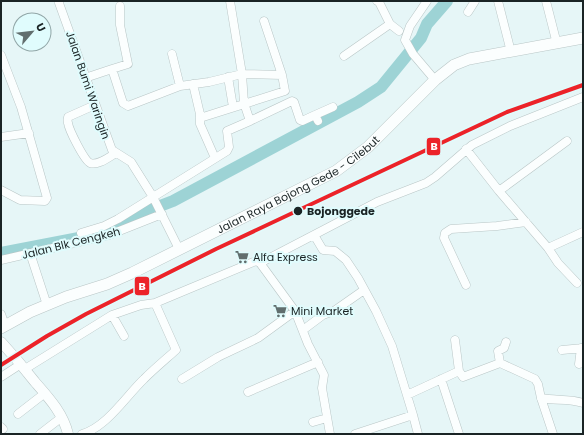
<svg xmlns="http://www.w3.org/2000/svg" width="584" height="435" viewBox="0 0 584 435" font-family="Poppins,sans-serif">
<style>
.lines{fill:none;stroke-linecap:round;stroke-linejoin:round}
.river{stroke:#9dd3d5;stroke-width:12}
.minor-casing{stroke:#b9c6c6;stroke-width:9}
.tertiary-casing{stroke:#b9c6c6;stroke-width:11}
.secondary-casing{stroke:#b9c6c6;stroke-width:12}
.minor{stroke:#fbfefe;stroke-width:8}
.tertiary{stroke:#fbfefe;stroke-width:10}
.secondary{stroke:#fbfefe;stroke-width:11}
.rail-1-casing{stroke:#e0fcfd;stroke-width:7}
.rail-1{stroke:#ec2329;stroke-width:4}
.stop-dot{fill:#1a2425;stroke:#e0fcfd;stroke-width:1.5}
.labels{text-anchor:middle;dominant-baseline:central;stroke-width:4;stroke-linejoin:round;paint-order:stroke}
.street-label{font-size:11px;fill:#1a2425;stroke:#e0fcfd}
.stop-label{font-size:11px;font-weight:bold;fill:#1a2425;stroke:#e0fcfd;text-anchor:start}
.poi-label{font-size:11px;fill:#1a2425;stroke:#e0fcfd;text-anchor:start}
.line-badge{stroke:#e0fcfd;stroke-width:1.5}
.badge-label{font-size:11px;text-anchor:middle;font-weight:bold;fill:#fff}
</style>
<rect width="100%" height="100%" fill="#e6f6f7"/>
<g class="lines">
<!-- river -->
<path class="river" d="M1,253l104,-20 42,-22 26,-10 185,-99 23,-15 40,-49 6,-14 20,-23"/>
<!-- minor casing -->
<g class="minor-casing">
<path id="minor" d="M377,1l2,1 11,22 9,7
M427,1l-17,25 -5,14 8,14 22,26
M498,1l13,51
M546,1l11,43
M59,3l53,147 19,12 22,35 26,52
M468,12l7,-11
M264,21l18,54
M172,54l8,32
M1,55l20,52 26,91 -2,3 -25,-1 -19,-10
M344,56l46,-32
M112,69l16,-5 -8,-39v-19
M228,77l5,30
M85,78l27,-9 11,34 5,3 52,-20 29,-4 33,-8 40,1 3,16 -85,27
M193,84l7,30v10l15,34
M95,105l-27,12c0,2 -1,3 0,6 1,7 16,37 22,40 8,3 19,-6 26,-10
M250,121l42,-20 2,1 6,18 2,1 13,-6
M318,121l-3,-6 18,-8
M1,137l28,-4
M466,149l33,42 49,57 10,15 19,20
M499,191l68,-50
M81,233l23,-7 14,-7 109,-68 2,-4 -2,-16 23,-10 -6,-18 -2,-29 -12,-73
M314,235l9,15 12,1 11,9 12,18 18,33 16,35 21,69 5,19
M548,248l35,-16
M30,253l17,52
M1,260l108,-25 53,-21
M260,263l117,-61 49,-19 9,-6 37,-32 38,-19 73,-29
M466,285l-22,-47 1,-5 6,-4 46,-3 29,-4
M1,314l4,11
M112,315l12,21
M303,330l20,-15 11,-4 30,-21
M455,340l4,31 4,6 37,-14 35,16 3,5 3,14 12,36
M562,350l21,-2
M500,363l-2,-12 6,-3 2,-6
M579,364l2,-16
M25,369l87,-54 29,-10 14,-2 101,-42 4,2 35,48 13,33 16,31 -2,13 8,46
M1,377l20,-13
M182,379l36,-22 40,-19 37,-27
M441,379l18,55
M248,392l70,-30
M407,395l52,-24
M541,398c14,3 28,0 42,5
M18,414l27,-21
M313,422l14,-4
M1,427l2,2
M40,434l22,-17
M82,434c25,-7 44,-38 62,-55 10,-10 22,-20 32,-29l-21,-47
M355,434l58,-19"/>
</g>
<!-- tertiary casing -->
<g class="tertiary-casing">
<path id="tertiary" d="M1,342c12,13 23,26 34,40 14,16 28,31 33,52"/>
</g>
<!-- secondary casing -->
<g class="secondary-casing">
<g id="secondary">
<path id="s1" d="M1,328l29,-16 36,-15 41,-13 25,-11 204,-102 32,-24 67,-67 19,-15 15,-6 114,-21"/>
</g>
</g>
<!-- minor -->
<use href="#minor" class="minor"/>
<!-- tertiary -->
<use href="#tertiary" class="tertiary"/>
<!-- secondary -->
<use href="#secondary" class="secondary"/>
<!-- rail-1 casing -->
<g class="rail-1-casing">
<path id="rail-1" d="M1,365l46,-29 39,-22 130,-65 291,-137 76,-27"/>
</g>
<!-- rail-1 -->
<use href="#rail-1" class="rail-1"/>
</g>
<!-- icons -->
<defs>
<g id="supermarket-bare" transform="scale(1.08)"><path d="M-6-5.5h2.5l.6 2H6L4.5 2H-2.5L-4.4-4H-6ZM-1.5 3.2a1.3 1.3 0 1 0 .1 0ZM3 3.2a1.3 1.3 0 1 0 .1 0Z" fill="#616e6e" stroke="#e0fcfd" stroke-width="2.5" paint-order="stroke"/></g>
</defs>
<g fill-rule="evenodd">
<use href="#supermarket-bare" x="242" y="257"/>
<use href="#supermarket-bare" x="280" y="311"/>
</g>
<!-- markers -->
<circle class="stop-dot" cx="298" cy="211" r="5"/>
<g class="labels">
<!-- street labels -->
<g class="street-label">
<text transform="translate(88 85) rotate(71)">Jalan Bumi Waringin</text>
<text stroke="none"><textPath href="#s1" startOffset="331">Jalan Raya Bojong Gede - Cilebut</textPath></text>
<text transform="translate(71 243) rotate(-14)">Jalan Blk Cengkeh</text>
</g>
<!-- stop labels -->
<g class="stop-label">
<text x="307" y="211">Bojonggede</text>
</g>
<!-- poi labels -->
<g class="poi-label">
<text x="253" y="257">Alfa Express</text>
<text x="291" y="311">Mini Market</text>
</g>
</g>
<g class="line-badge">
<rect x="426" y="137" width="15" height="19" rx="4" fill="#ec2329"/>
<rect x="134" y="276" width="16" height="20" rx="4" fill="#ec2329"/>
</g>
<g class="badge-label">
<text x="434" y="150">B</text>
<text x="142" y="290">B</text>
</g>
<!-- border -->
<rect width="584" height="435" fill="none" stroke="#1a2425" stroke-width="4"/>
<!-- north arrow -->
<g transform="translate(32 32) rotate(62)"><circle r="19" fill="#e0fcfd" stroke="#91a6a7"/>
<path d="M0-3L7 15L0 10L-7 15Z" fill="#616e6e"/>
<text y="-6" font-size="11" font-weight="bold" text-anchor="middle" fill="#1a2425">U</text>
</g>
</svg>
